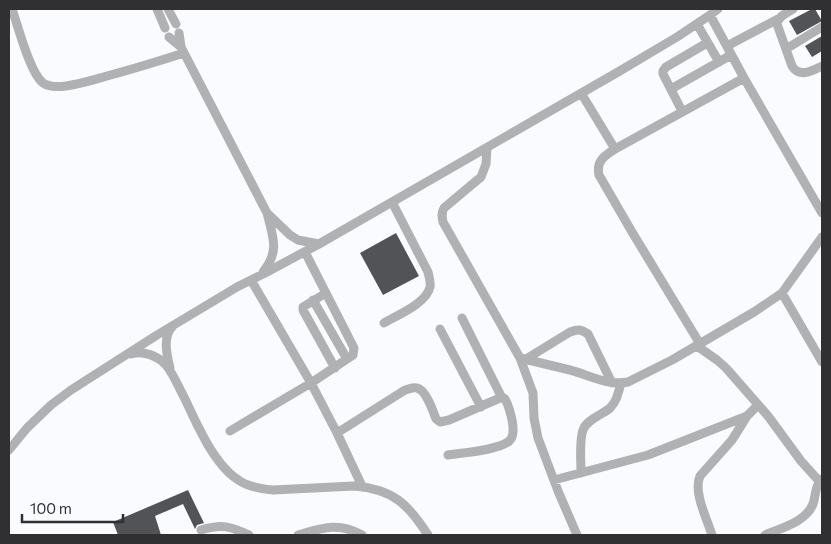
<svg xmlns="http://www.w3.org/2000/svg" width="831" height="544" viewBox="0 0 831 544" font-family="Commissioner,sans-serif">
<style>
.building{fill:#525357}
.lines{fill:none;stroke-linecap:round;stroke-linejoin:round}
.minor{stroke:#b0b1b3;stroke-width:9}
</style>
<rect width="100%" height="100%" fill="#fafbff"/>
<!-- building -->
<path class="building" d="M812,9h3l7,12 -25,14 -8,-14z
M822,36v15l-10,6 -7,-11z
M396,233l23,43 -36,19 -23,-42z
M188,490l16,33 -7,2 -2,4 -12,-25 -28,12 6,19h-43l-5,-13z"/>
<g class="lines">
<!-- minor -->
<path class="minor" d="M12,9c6,17 18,64 31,74 6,4 15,4 23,3 14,-2 27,-6 41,-10 26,-7 52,-15 77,-23
M157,9l8,19
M168,9l8,15
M793,9c-6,4 -15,7 -16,15l15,42c7,12 20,5 30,0
M710,15l34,63 78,135
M697,24l22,38
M179,33l2,14 86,166c6,24 13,38 -4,59
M169,37l12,10
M727,46l51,-27
M786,49l36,-22
M671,89l60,-34
M581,93l34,56
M682,111l-19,-37v-3l3,-4 41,-24
M487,148l-1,16 -5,13 -37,31c-3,5 -2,9 -1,14l77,136 13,35 1,25 4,20 20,53 19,44
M267,213l23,22 8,5 21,4
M251,280l60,103 26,50 25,53
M326,293l-23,14v3l32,58
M782,293l40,69
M313,300l34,59
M462,318l40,80
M384,323c13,-8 42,-19 46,-36 1,-5 -1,-10 -2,-15l-36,-70
M440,329l41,78
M700,344l-68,-112 -33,-57c-3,-14 5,-19 16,-26l129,-71
M697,346l20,14 9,8 42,48 33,45 18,20
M131,354c12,-4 27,2 35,11 8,10 13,23 19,34 11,24 29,65 52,80 10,8 24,10 36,11l81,-4c39,3 54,18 74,49
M520,358c17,4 34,8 50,12 19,5 38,16 58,12l44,-22 82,-48 28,-19 40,-56
M526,359l44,-27c8,-3 11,-3 18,2l24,49
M170,368c-3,-12 -8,-32 3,-42
M230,431l81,-48 42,-28 1,-7 -49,-96
M337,433l68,-43c3,-1 8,-3 12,-2 9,2 16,23 19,31l4,3 9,-2 51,-22h4c5,6 6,14 8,22 1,5 2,14 -1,19 -7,11 -50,14 -63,16
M9,450l18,-22 24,-23 20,-15 86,-55 80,-48 30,-15 52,-28 299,-172 59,-35 33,-22 8,-6
M581,473c0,-13 -2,-32 2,-43 4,-11 19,-15 27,-22 7,-7 8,-15 11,-25
M554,480l94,-25 99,-39 11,-11
M201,530c21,-6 29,-4 48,5
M298,535c25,-7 40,-13 64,0
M712,535c-5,-16 -19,-43 -12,-59l32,-36 15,-24
M765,535c16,-7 41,-13 48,-31 3,-9 2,-19 9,-25"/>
</g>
<!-- border -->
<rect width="831" height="544" fill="none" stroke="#303032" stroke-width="20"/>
<!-- scale -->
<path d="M22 514v8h101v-8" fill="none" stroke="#303032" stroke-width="2.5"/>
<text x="30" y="514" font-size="15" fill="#303032" stroke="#fafbff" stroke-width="4" paint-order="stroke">100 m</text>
</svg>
